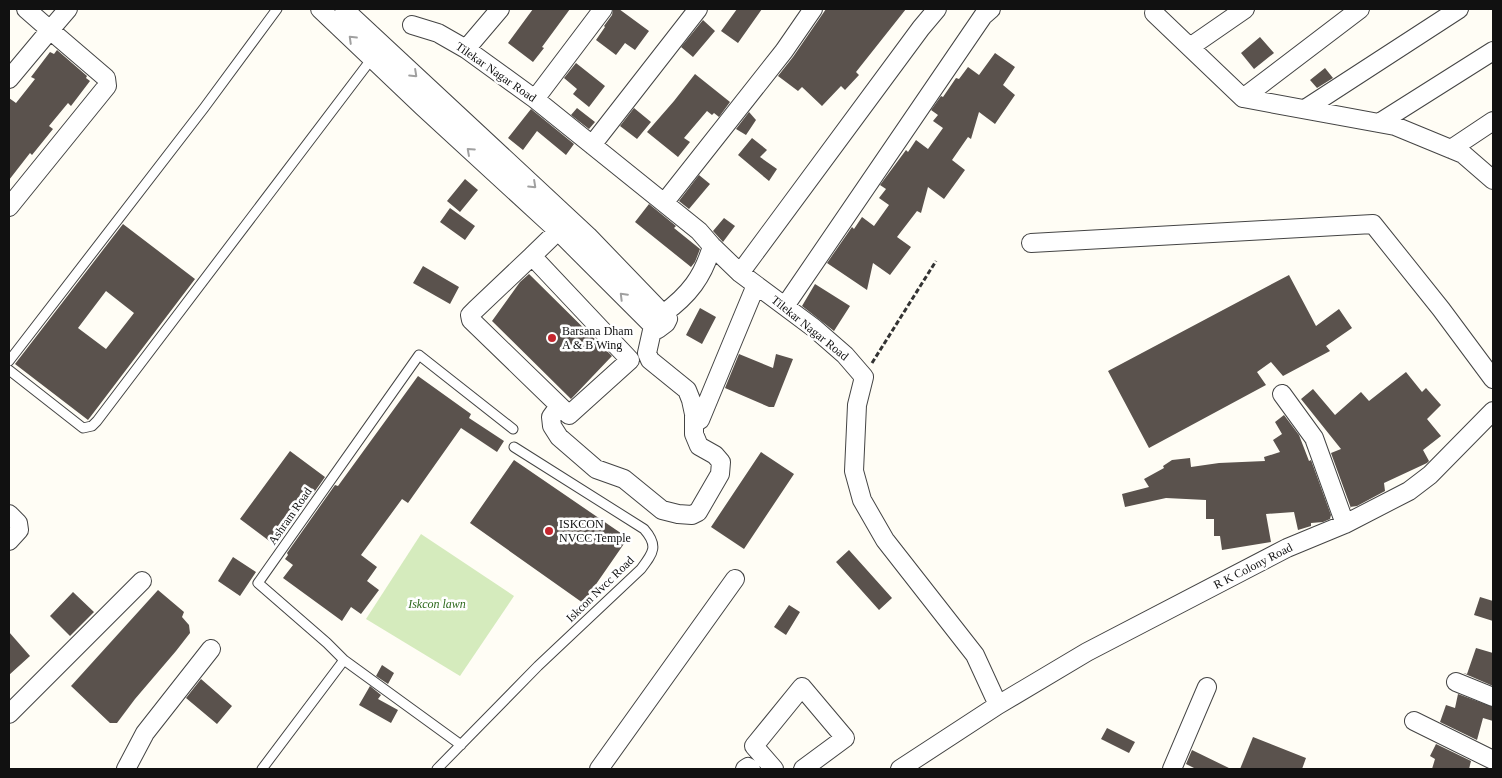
<svg xmlns="http://www.w3.org/2000/svg" width="1502" height="778" viewBox="0 0 1502 778" font-family="'Times New Roman',serif">
<style>
.green{fill:#d5ebbd}
.building{fill:#5a524d;fill-rule:evenodd}
.lines{fill:none;stroke-linecap:round;stroke-linejoin:round}
.lane-casing{stroke:#444;stroke-width:11}
.street-casing{stroke:#444;stroke-width:20}
.path{stroke:#333;stroke-width:3;stroke-dasharray:5 2.5;stroke-linecap:butt}
.lane{stroke:#fff;stroke-width:9}
.street{stroke:#fff;stroke-width:18}
.oneway{stroke:#a0a0a0}
.poi-dot{fill:#c4262e;stroke:#fff;stroke-width:2}
.labels{text-anchor:middle;dominant-baseline:central;stroke-width:5;stroke-linejoin:round;paint-order:stroke}
.street-label{font-size:12px;fill:#111;stroke:#fff}
.poi-label{font-size:12px;fill:#111;stroke:#fff;text-anchor:start}
.park-label{font-size:12px;font-style:italic;fill:#2f6b1f;stroke:#fff}
</style>
<rect width="100%" height="100%" fill="#fffdf5"/>
<!-- green -->
<path class="green" d="M421,534l93,62 -54,80 -94,-57z"/>
<!-- building -->
<path class="building" d="M533,9h37l-28,38 2,1 -11,14 -25,-19z
M613,9h6l30,22 -14,19 -10,-7 -9,12 -20,-15 9,-13 -1,-1 8,-11z
M737,9h25l-24,34 -17,-12z
M826,9h80l-50,63 3,3 -14,15 -4,-4 -19,20 -20,-19 -4,4 -20,-15 15,-19z
M703,20l12,11 -22,26 -12,-10z
M1260,37l14,16 -20,16 -13,-16z
M57,50l30,26 -1,2 4,3 -19,25 -3,-3 -19,23 4,3 -21,26 -2,-2 -21,27v-82l7,5 19,-24 -4,-2 19,-25 4,2z
M995,53l20,14 -12,18 12,10 -20,29 -16,-12 -8,27 -3,-2 -16,23 13,10 -21,29 -16,-12 -7,26 -4,-2 -20,26 14,10 -21,28 -17,-12 -6,27 -40,-27 25,-36 2,2 8,-12 12,9 15,-21 -10,-7 7,-9 -6,-4 26,-35 2,2 8,-12 12,9 15,-21 -10,-7 5,-6 -7,-5 10,-14 2,1 13,-19 3,1 9,-12 11,8z
M576,63l29,23 -16,21 -16,-13 4,-5 -13,-11z
M1325,68l8,10 -16,10 -7,-8z
M695,74l35,28 -11,15 -5,-4 -2,2 -5,-4 -23,27 6,4 -12,15 -31,-25 27,-31z
M577,108l18,14 -6,7 -18,-14z
M634,108l17,14 -14,17 -17,-13z
M531,109l43,35 -8,11 -29,-24 -14,19 -15,-12z
M749,112l7,8 -10,15 -10,-6z
M752,138l15,12 -7,7 17,12 -8,12 -31,-26z
M699,175l11,9 -21,25 -10,-8z
M465,179l13,11 -18,22 -13,-11z
M649,204l27,22 -2,2 26,21 -5,13 -4,5 -56,-45z
M450,208l25,18 -10,14 -25,-18z
M724,218l11,8 -12,16 -10,-11z
M123,224l72,55 -107,141 -73,-56zM106,291l28,22 -28,36 -28,-21z
M423,266l36,21 -9,17 -37,-21z
M529,274l83,82 -41,43 -79,-78 28,-39z
M1289,275l27,51 23,-17 13,19 -26,18 4,5 -47,25 -12,-14 -14,10 9,13 -117,63 -41,-77z
M815,284l35,22 -16,25 -32,-25z
M700,308l16,9 -14,27 -16,-9z
M739,354l34,14 3,-14 17,5 -19,48h-5l-44,-19z
M1406,372l16,20 4,-4 15,17 -14,14 14,17 -18,14 6,11 -2,2 -43,20 1,8 -28,15 -7,1 1,1 -20,-55 10,-4 -40,-50 12,-10 22,26 26,-23 8,9z
M418,376l53,38 -2,4 35,23 -7,11 -36,-24 -53,75 -6,-4 -41,56 16,12 -10,14 12,9 -18,24 -10,-7 -9,14 -59,-43 10,-13 -8,-6 3,-4 -1,-2 48,-68 3,1z
M1284,415l15,20 10,26 2,-1 20,55 -1,4 -7,3 -12,1v3l-13,4 -4,-18 -28,2 5,28 -49,8 -2,-14h-6v-17h-8v-19l-40,-2 -41,9 -3,-13 27,-7 -5,-8 20,-11 -1,-2 9,-6 18,-2 1,9 28,-4 46,-2 -1,-4 16,-5 -7,-12 9,-6 -7,-12z
M290,451l35,26 -49,69 -36,-27z
M761,452l33,22 -50,75 -33,-22z
M514,460l114,78 -45,65 -113,-80z
M849,550l43,48 -13,12 -43,-48z
M233,557l23,15 -16,24 -22,-15z
M158,590l26,22 -2,5 7,8 1,8 -14,18 -41,48 -18,24h-7l-39,-37z
M73,592l21,20 -24,24 -20,-20z
M1480,597l13,4v20l-19,-6z
M789,605l11,7 -14,23 -12,-8z
M9,632l21,24 -21,19z
M1476,648l17,5v33l-30,-13 4,1z
M382,665l12,8 -6,11 -12,-8z
M201,679l31,27 -15,18 -31,-26z
M370,686l11,9 -3,4 20,11 -7,13 -32,-18z
M1458,694l35,13v14l-10,-3 -6,22 -37,-18 6,-17 9,3z
M1107,728l28,14 -6,11 -28,-14z
M1253,737l53,21 -4,11h-62z
M1436,744l35,17 -2,8h-37l3,-10 -5,-3z
M1192,750l39,19h-35l-10,-5z"/>
<g class="lines">
<!-- lane casing -->
<g class="lane-casing">
<path id="lane" d="M9,361l195,-253 73,-99
M9,370l74,58 9,-2 5,-5 276,-364
M461,745l-117,-85 -17,-17 -69,-60 161,-228 94,74
M262,769l82,-109
M437,769l101,-103 103,-97c12,-16 18,-23 3,-40l-130,-82"/>
</g>
<!-- street casing -->
<g class="street-casing">
<path id="street" d="M26,9l24,21 18,-21
M320,9l103,98 135,124 95,95 5,3 8,-6 2,-4 -80,-83 -244,-227
M1154,13l89,85 152,28 68,28 30,26
M412,25l26,8 28,16 69,50 164,132 13,15 28,27 74,55 31,27 19,22 -7,28 -3,66 8,29 23,40 90,115 23,50
M1190,47l55,-38
M466,49l34,-40
M9,79l41,-49 56,48 1,8 -98,121
M1243,98l117,-89
M535,99l68,-90
M1305,109l154,-100
M1379,123l114,-72
M592,145l106,-136
M1451,149l42,-28
M664,203l120,-152 29,-42
M1031,243l342,-19 68,85 52,70
M532,256l-57,54 -5,5 1,5 98,95 61,-55 -98,-104 34,-33
M740,273l181,-245 16,-19
M785,306l198,-290 8,-7
M663,314c26,-19 40,-37 49,-68
M1282,394l32,44 31,86
M559,406l-8,11 1,9 7,11 37,32 28,10 38,31 16,4 14,1 6,-3 22,-38 1,-12 -6,-7 -16,-9 -5,-12v-20l-3,-14 -4,-10 -37,-30 -3,-7 6,-27
M700,420l56,-135
M9,514l9,9 1,7 -10,11
M1456,682l37,15
M9,714l133,-133
M1414,721l79,39
M126,769l19,-36 66,-84
M599,769l136,-190
M745,769l3,-2 3,2
M774,769l-20,-23 48,-59 43,51 -42,31
M900,769l98,-64 89,-53 200,-104 58,-24 64,-33 21,-16 63,-64
M1172,769l35,-82"/>
</g>
<!-- path -->
<path class="path" d="M872,363l64,-102"/>
<!-- lane -->
<use href="#lane" class="lane"/>
<!-- street -->
<use href="#street" class="street"/>
</g>
<!-- one-way arrows -->
<defs><path id="oneway-chevron" d="M-2-3.5L2.5 0L-2 3.5" fill="none" stroke-width="1.6" stroke-linecap="round" stroke-linejoin="round" transform="scale(1.25)"/></defs>
<g class="oneway">
<use href="#oneway-chevron" transform="translate(352 39) rotate(-136)"/>
<use href="#oneway-chevron" transform="translate(414 74) rotate(43)"/>
<use href="#oneway-chevron" transform="translate(470 151) rotate(-138)"/>
<use href="#oneway-chevron" transform="translate(533 185) rotate(43)"/>
<use href="#oneway-chevron" transform="translate(623 296) rotate(-135)"/>
</g>
<!-- markers -->
<g class="poi-dot">
<circle cx="552" cy="338" r="5"/>
<circle cx="549" cy="531" r="5"/>
</g>
<g class="labels">
<!-- street labels -->
<g class="street-label">
<text transform="translate(496 72) rotate(35)">Tilekar Nagar Road</text>
<text transform="translate(810 328) rotate(39)">Tilekar Nagar Road</text>
<text transform="translate(290 516) rotate(-55)">Ashram Road</text>
<text transform="translate(1253 566) rotate(-27)">R K Colony Road</text>
<text transform="translate(600 589) rotate(-44)">Iskcon Nvcc Road</text>
</g>
<!-- poi labels -->
<g class="poi-label">
<text x="562" y="331">Barsana Dham<tspan x="562" dy="14">A &amp; B Wing</tspan></text>
<text x="559" y="524">ISKCON<tspan x="559" dy="14">NVCC Temple</tspan></text>
</g>
<!-- park labels -->
<g class="park-label">
<text x="437" y="604">Iskcon lawn</text>
</g>
</g>
<!-- border -->
<rect width="1502" height="778" fill="none" stroke="#111111" stroke-width="20"/>
</svg>
